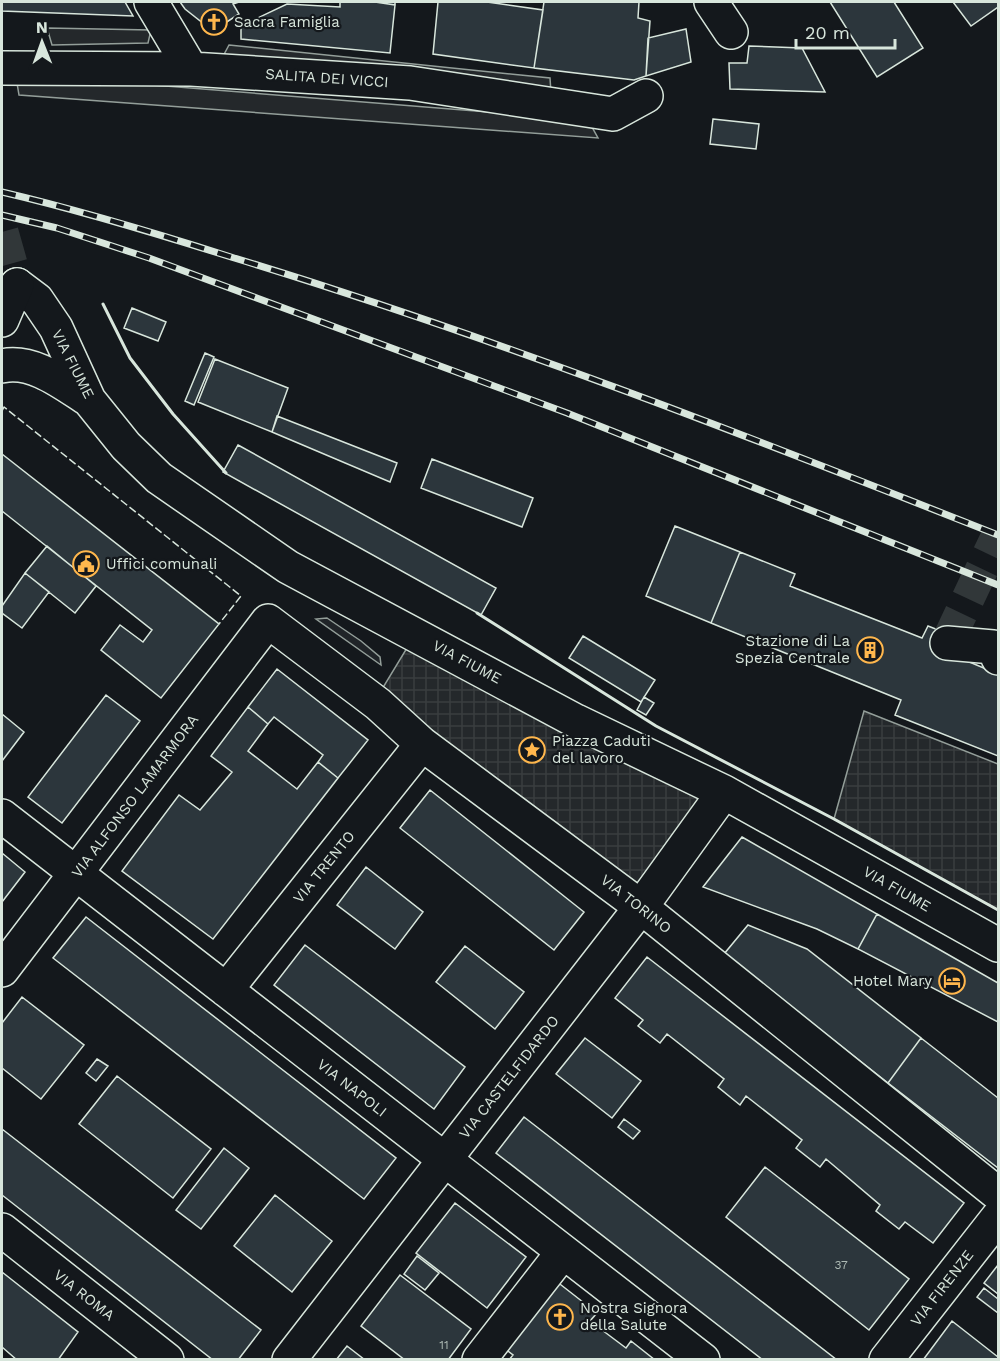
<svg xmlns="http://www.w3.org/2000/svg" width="1000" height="1361" viewBox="0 0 1000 1361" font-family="'Work Sans',sans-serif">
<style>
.grass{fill:#202428;stroke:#939e99;stroke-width:1.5}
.parking{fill:#24282b;stroke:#939e99;stroke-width:1.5}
.plaza{fill:url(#plaza-grid);stroke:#939e99;stroke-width:1.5}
.building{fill:#2c363c;stroke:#d8e6dc;stroke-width:1.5}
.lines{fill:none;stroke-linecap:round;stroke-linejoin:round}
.minor-tunnel{stroke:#313739;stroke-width:33;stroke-dasharray:33 16;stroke-linecap:butt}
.major-tunnel{stroke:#313739;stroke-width:33;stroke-dasharray:33 16;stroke-linecap:butt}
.minor-casing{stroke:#d8e6dc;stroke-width:36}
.major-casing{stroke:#d8e6dc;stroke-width:36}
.minor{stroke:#14181c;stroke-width:33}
.major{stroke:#14181c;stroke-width:33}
.rail-casing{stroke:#d8e6dc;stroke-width:7}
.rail{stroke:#14181c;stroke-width:4.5;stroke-dasharray:14;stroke-linecap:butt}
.fence{stroke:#d8e6dc;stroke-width:1.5;stroke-dasharray:8 3;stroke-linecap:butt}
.wall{stroke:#d8e6dc;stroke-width:3}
.labels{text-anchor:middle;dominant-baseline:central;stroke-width:4.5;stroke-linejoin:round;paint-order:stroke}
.number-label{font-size:12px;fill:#adbab4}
.poi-label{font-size:15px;fill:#d8e6dc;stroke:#14181c;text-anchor:start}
.street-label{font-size:15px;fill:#d8e6dc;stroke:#14181c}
</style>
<defs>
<pattern id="plaza-grid" width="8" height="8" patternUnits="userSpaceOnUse" patternTransform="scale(1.5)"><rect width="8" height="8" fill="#24282b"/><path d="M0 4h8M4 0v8" fill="none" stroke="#393d3f"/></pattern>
</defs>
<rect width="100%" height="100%" fill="#14181c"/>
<!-- grass -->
<path class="grass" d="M327,618l34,23 19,16 1,8 -65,-46z"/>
<!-- parking -->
<path class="parking" d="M47,28l104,2 -3,13 -96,2z
M229,45l321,33 1,15 -330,-33z
M28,75l560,45 10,18 -579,-43 -3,-18z"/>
<!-- plaza -->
<path class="plaza" d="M413,638l301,169 -68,94 -267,-207z
M864,711l134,53v146l-164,-91z"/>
<!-- building -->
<path class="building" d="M2,2h123l8,14 -131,-5z
M180,2h59l-6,2 6,10 -26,17 -28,-22z
M340,2h35l20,3 -5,48 -149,-14v-13l46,-22 53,3z
M375,2h20v3z
M438,2h49l56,8 -9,58 -101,-14z
M544,2h95l-1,16 12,3 -4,55 -12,4 -100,-12z
M830,2h64l29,46 -46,29z
M953,2h45v5l-27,19z
M686,29l5,33 -45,14 2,-38z
M749,46l53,2 23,44 -95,-3 -1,-26h18z
M713,119l46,5 -3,25 -46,-5z
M132,308l34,14 -8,19 -34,-13z
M205,353l9,4 -20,48 -9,-4z
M215,359l73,29 -16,44 -74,-30z
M277,416l120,47 -7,19 -118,-50z
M238,445l258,143 -15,27 -258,-143z
M2,454l217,170 -58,74 -60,-48 19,-25 23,17 9,-12 -150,-119z
M432,459l101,39 -11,29 -101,-39z
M675,526l65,26 -29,71 -65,-27z
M47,546l49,40 -21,27 -50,-40z
M740,552l55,22 -5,12 132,52 6,-12 38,15 -6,17 38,16v82l-103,-41 6,-15 -190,-77z
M25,573l24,19 -27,36 -20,-15v-7z
M583,636l72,44 -14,22 -72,-44z
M277,669l91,71 -30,38 -20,-16 5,-7 -49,-38 -6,7 -20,-17z
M106,695l34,26 -78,102 -34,-26z
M644,697l10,6 -8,12 -9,-5z
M248,707l20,17 -20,27 49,38 21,-27 20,16 -125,161 -91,-68 57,-76 21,15 32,-38 -21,-16z
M2,714l22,18 -22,29z
M430,790l154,122 -30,38 -154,-122z
M742,837l135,77 -19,35 -41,-20 -114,-42z
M2,853l23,19 -23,30z
M366,867l57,45 -28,37 -58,-44z
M877,914l121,69v39l-140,-73z
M86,917l310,241 -32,41 -311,-241z
M748,925l59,24 114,89 -33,45 -164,-129z
M305,945l160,122 -31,42 -160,-124z
M465,946l59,46 -29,37 -59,-47z
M647,957l317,246 -31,40 -28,-21 -6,7 -23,-18 4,-6 -54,-46 -6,8 -24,-19 6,-8 -56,-44 -6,9 -22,-18 6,-8 -57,-45 -7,9 -22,-17 5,-6 -28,-22z
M22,997l62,48 -43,54 -39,-31v-45z
M585,1038l56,43 -29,37 -56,-44z
M921,1038l77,60v70l-110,-85z
M97,1059l11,7 -12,15 -10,-8z
M117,1076l94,73 -38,49 -94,-74z
M524,1117l313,243h-74l-267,-207z
M624,1119l16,12 -7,8 -15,-12z
M2,1129l259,201 -23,30h-25l-211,-165z
M224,1148l25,20 -48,61 -25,-19z
M765,1167l144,112 -40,51 -143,-113z
M275,1195l57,46 -40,51 -58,-46z
M455,1203l71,54 -39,51 -71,-55z
M417,1256l22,17 -14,17 -21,-16z
M998,1265v29l-14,-11z
M2,1272l76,60 -20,28h-41l-15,-13z
M400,1275l71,54 -23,31h-43l-44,-34z
M556,1281l41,32 -7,8 36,27 5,-7 24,19h-146l4,-5 -9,-7z
M984,1288l14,11v14l-21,-16z
M952,1321l46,36v3h-75z
M347,1346l18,14h-29z"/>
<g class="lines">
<!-- minor-tunnel -->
<path class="minor-tunnel" d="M947,643l51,-108"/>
<!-- major-tunnel -->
<path class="major-tunnel" d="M2,232l15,53"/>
<!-- minor casing -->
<g class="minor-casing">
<path id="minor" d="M151,2l40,67
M711,2l20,30
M2,68l189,1 219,14 203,31 33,-18
M17,285l20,15 19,28 33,72 37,46 33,32 129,89 288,154 148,71 274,153
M2,366c31,-7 62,18 87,34
M947,643l46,4 5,11
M2,816l701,544
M2,970l266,-349 110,83 44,40 219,163 357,287
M226,990l196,-246
M2,1230l165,130
M289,1360l352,-453 83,-115
M479,1360l84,-108
M886,1360l112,-143"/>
</g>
<!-- major casing -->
<g class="major-casing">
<path id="major" d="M2,320l15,-35"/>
</g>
<!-- minor -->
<use href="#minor" class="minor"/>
<!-- major -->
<use href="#major" class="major"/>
<!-- rail casing -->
<g class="rail-casing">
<path id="rail" d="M2,192c77,18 153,41 229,65 261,79 514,178 767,278
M2,215l55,13 92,30 418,155 431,172"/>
</g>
<!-- rail -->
<use href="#rail" class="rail"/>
<!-- fence -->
<path class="fence" d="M2,411l2,-4 237,189 -22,28"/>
<!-- wall -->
<path class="wall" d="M103,304l27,54 43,56 53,59
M477,613l179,113 178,93 164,91"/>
</g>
<!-- icons -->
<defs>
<g id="church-ring" transform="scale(1.35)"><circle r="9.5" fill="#14181c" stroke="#ffb74d" stroke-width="1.5"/><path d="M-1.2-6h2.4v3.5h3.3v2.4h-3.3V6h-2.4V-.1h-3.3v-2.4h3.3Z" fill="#ffb74d"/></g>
<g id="civic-ring" transform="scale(1.35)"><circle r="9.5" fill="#14181c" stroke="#ffb74d" stroke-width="1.5"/><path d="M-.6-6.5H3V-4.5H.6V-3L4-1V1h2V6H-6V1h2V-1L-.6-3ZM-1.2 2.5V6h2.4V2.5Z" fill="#ffb74d"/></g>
<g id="building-ring" transform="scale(1.35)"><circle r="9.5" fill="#14181c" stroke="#ffb74d" stroke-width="1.5"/><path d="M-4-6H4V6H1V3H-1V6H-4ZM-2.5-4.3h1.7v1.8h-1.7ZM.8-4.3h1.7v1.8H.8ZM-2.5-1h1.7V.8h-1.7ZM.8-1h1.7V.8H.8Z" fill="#ffb74d"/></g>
<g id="sight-ring" transform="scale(1.35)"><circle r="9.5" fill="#14181c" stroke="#ffb74d" stroke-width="1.5"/><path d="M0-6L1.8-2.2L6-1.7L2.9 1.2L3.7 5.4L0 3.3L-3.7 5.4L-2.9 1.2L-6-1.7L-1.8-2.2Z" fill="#ffb74d"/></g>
<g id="hotel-ring" transform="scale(1.35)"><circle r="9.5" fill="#14181c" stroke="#ffb74d" stroke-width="1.5"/><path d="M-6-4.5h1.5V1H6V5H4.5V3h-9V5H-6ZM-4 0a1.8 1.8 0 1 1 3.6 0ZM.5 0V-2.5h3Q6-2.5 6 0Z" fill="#ffb74d"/></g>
</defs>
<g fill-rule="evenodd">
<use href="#church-ring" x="214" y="22"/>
<use href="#civic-ring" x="86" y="564"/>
<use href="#building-ring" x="870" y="650"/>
<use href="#sight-ring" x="532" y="750"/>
<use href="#hotel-ring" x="952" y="981"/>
<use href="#church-ring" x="560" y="1317"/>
</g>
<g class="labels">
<!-- number labels -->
<g class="number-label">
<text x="841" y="1265">37</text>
<text x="444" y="1345">11</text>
</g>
<!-- poi labels -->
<g class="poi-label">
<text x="234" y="22">Sacra Famiglia</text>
<text x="106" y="564">Uffici comunali</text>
<text x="850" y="641" text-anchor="end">Stazione di La<tspan x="850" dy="17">Spezia Centrale</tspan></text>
<text x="552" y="741">Piazza Caduti<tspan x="552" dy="17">del lavoro</tspan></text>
<text x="932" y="981" text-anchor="end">Hotel Mary</text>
<text x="580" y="1308">Nostra Signora<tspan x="580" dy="17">della Salute</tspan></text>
</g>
<!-- street labels -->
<g class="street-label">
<text transform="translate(327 78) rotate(4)">SALITA DEI VICCI</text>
<text transform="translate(73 364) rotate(63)">VIA FIUME</text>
<text transform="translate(467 662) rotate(28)">VIA FIUME</text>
<text transform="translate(135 796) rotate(-53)">VIA ALFONSO LAMARMORA</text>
<text transform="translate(324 867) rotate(-51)">VIA TRENTO</text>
<text transform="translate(897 889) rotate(30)">VIA FIUME</text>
<text transform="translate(636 904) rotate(38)">VIA TORINO</text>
<text transform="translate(509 1077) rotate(-52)">VIA CASTELFIDARDO</text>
<text transform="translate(352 1088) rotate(38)">VIA NAPOLI</text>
<text transform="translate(942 1288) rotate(-52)">VIA FIRENZE</text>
<text transform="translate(84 1295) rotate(38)">VIA ROMA</text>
</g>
</g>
<!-- border -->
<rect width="1000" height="1361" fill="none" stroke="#d8e6dc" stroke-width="6"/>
<!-- north arrow -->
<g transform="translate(42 42) rotate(359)" stroke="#14181c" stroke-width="4.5" paint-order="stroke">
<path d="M0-4.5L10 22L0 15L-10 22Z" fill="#d8e6dc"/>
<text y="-9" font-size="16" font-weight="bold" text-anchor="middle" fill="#d8e6dc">N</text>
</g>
<!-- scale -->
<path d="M796 39v9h99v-9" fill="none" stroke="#d8e6dc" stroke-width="3"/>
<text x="805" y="39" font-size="18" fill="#d8e6dc" stroke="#14181c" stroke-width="4.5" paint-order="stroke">20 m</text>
</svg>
